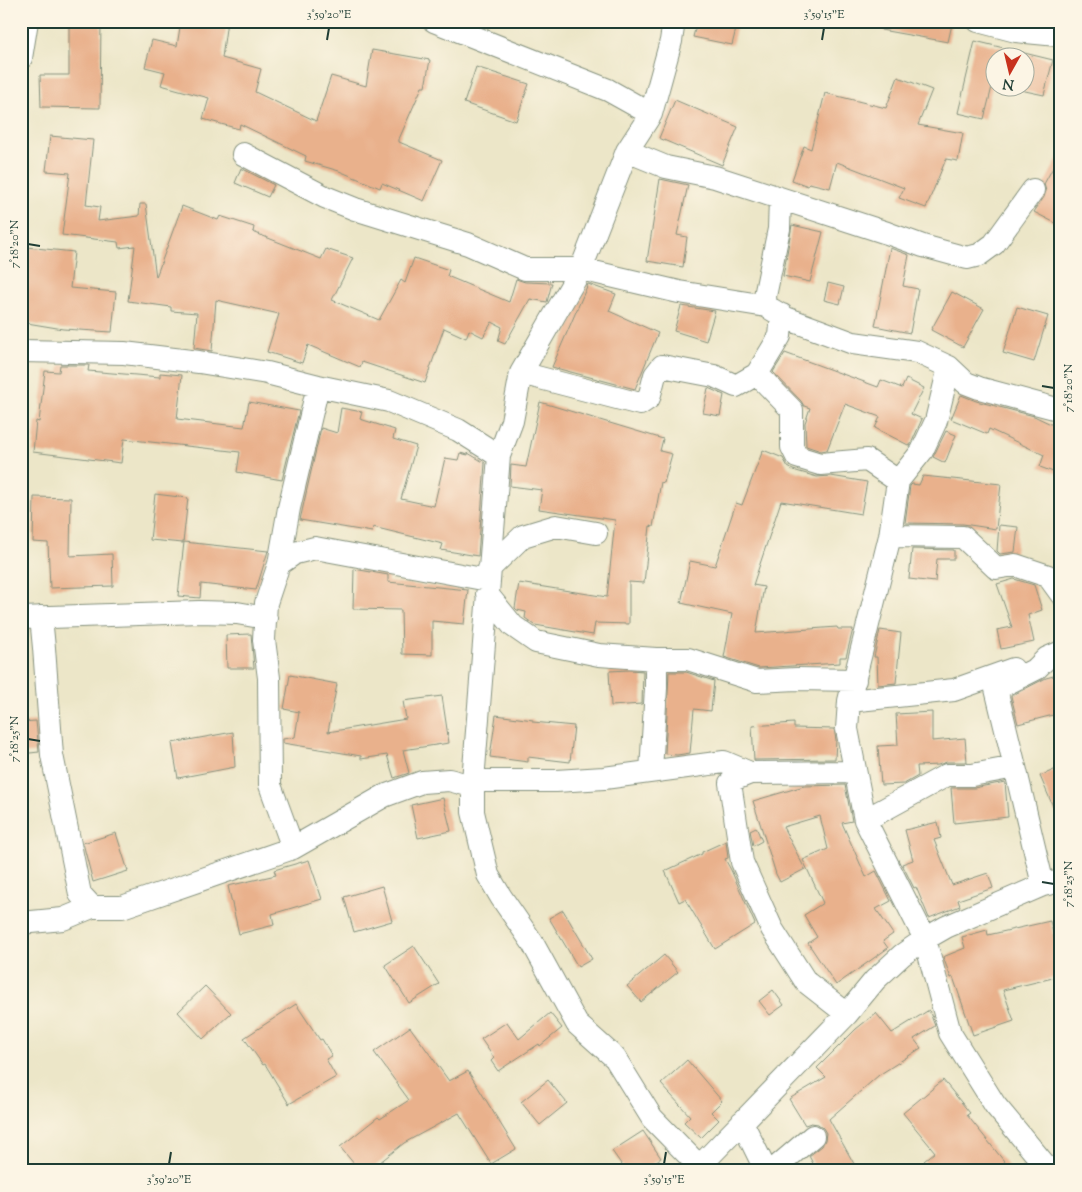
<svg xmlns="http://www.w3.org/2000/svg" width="1082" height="1192" viewBox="0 0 1082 1192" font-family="'Sorts Mill Goudy',serif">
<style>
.building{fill:#e9b18c}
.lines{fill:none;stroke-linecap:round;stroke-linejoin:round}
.street-casing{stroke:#86927e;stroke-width:24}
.street{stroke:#fff;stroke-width:22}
.ticks{fill:none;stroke:#1f3d34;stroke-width:2}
.neatline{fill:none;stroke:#1f3d34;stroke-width:2}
.ticks-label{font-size:12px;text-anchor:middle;fill:#1f3d34}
</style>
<rect width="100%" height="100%" fill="#fcf5e5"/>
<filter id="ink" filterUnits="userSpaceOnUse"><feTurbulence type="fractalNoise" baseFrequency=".02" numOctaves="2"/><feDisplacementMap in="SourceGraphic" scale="10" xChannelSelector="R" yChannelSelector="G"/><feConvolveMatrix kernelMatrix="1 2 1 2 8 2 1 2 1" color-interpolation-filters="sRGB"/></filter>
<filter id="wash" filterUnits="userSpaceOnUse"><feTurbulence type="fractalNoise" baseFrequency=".0096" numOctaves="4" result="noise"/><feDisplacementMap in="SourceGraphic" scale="20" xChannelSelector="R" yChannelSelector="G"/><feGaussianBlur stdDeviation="1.12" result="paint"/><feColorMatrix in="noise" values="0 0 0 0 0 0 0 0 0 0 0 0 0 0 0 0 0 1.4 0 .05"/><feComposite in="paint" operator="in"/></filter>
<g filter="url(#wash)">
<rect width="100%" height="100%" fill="#ece6c8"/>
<g id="blocks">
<!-- building -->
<path class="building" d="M69,21h32l-1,87 -59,-1 -1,-32h29z
M181,21h46l-5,37 39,11 -6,23 61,29 15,-45 35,10 6,-36 58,10 -5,27h-3l-23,52v3l43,18 -18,41 -42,-18 -2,5 -41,-17 -34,-10 1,-5 -66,-32 -1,5 -36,-10 6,-21 -48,-13 4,-13 -20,-5 7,-27 25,6z
M697,21h41l-6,24 -39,-8z
M881,21h58l13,3 -4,18 -67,-12z
M975,41l78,19 -9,35 -33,-7h13v-30h-30v25h-1l-9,36 -26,-6z
M476,67l53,17 -13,37 -52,-18z
M898,77l34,13 -14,35 45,8 -5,28 -12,-2 -20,49 -27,-10 5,-10 -67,-26 -7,26 -21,-5 -1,3 -16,-6 12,-34 7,3 14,-56 61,15z
M675,100l63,27 -16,38 -63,-27z
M50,136l43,4 -7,65 14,2 -2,14 41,-5 1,-12h6l10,73 26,-71 36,14 2,-4 34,11 -1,5 68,27 5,-10 27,9 -21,42 47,20 22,-40 4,3 9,-25 35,12 -2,6 62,26 7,-23 9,3 27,1 -5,19 -17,-3 -25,45 -7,-3 4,-14 -10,-5 -9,15 -14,-7 -3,8 -22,-10 -19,55 -63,-21 -2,5 -52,-22 -6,18 -35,-11 12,-38 -63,-14 -4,51 -18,-3 3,-35 -26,-2v-4l-43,-6 7,-55 -16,2 -1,-6 -56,-7 8,-62 -24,-2z
M1061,153v73l-27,-14 10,-15 2,-6 -2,-7z
M241,168l33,17 -6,12 -33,-14z
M660,179l28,6 -11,50 10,2 -4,30 -36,-6z
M792,225l31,7 -13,50 -27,-6z
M26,247l48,5 -4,36 46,4 -4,40 -49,-3 -42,-7v-20l3,-20 -2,-1z
M890,248l19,7 -6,31 15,3 -8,44 -35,-7z
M828,283l16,4 -4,17 -16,-4z
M588,284l28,10 -7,17 49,22 -23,56 -83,-22z
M952,292l32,17 -21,38 -32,-17z
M681,306l34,5 -9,30 -32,-10z
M1017,307l31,9 -14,46 -31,-9z
M785,353l93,34 3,-7 21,8 4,-9 18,9 -13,26 11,5 -11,25 -1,2 -35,-18 5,-11 -35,-13 -18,46 -6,1 -15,-5 -1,-23 5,-15 -6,-2 -3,-5 -28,-29z
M60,365h29l-1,6 72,6v-4l22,2 -5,44 67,8 5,-25 50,9 -17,69 -45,-8 3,-20 -116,-13 -3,24 -88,-11 3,-31 3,1 6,-51 14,1z
M708,388l16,7 -4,21 -17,-3z
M961,395l15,6 58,15 21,10 1,-4 5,1v52l-21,-8 4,-12 -55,-26 -2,5 -36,-15z
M540,402l123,37 -3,12 12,3 -8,29 -3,-1 -8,45 -3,-1 -6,57 -15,-1v42l-34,-1 -2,12 -58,-10 -10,-7 1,-6 -9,-2 -2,-2 4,-25 88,14 8,-77 -76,-11 3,-19 -32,-4 1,-21 15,2z
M341,408l21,4 -2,7 35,11 -2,9 23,7 -15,53 33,7 11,-48 13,2 2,-7 8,2v-2l17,10 -7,93 -37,-6 2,-6 -70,-17 -1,5 -72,-12 21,-92 16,5z
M946,431l10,4 -11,28 -12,-6z
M763,450l20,8 5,9 5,3 24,7 14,-1 36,6 -6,32 -80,-13 -28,84 11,2 -8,46 81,-6 1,2h15l-7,28h-6v6l-81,5 -35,-11 8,-43 -51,-11 9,-42 25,5 21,-63 6,2z
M923,476l78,8 -5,45 -33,-5 -58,-1 5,-37 2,-2 7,1z
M155,494l33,4 -5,45 -33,-3z
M34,497l37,1 -1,58 42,-2 1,32 -63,2 -2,-45 -15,-1z
M999,525l19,2 -3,25 -15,2 -3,-3z
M184,542l84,9 -12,39 -55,-6 -1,14 -22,-2z
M912,549l42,1v9h-17l-2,23 -26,-3z
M354,569l34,6v7l80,8 -4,34 -32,-3v34l-30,-1 -1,-44 -48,-1z
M1014,579l20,6 8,25 -14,5 6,27 -33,7 -4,-19 15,-3 -15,-43z
M880,630l21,3 -5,50 -18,2 -1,-28h-3z
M251,634l3,34h-27l-1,-33z
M630,670l13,1 -1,33 -31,2 -2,-35z
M669,672h17l28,9 -3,30 -17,-2 -4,44 -13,2 -12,-1z
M1061,674v39l-43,11 -7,-28 35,-18z
M290,675l47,9 -9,48 78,-13 -3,-18 39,-5 7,47 -46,7 6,23 -15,5 -7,-23 -26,4v-3l-78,-13v-4l12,-2 4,-25 -15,-3z
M932,712v29l33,-3 2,24h-20l-9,3 -21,1 1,10 -14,8 -23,1 -3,-39 20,-1 -2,-31z
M496,715l37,5v2l41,4 -4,36 -42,-5v5l-38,-5z
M36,721l3,31 -18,2v-32z
M794,723v5l40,1 2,11 -1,19 -81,1 -2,-34z
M233,732l2,35 -57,11 -6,-35z
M1061,767v58l-21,-49z
M1005,782l3,35 -54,6 -3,-35h23z
M845,785l7,36 -10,2 24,54 10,-6 15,30 -15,8 17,25 -10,7 5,7 -52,37 -28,-42 9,-6 -13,-22 19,-12 -20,-43 25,-11 -8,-33 -37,11 22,42 -25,13 -4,-8 -23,-73 51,-15z
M443,798l8,33 -33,7 -7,-33z
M938,822l3,16 -7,2 18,45 36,-12 5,15 -35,12 2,6 -31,12 -13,-31 -2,1 -12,-24 11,-4 -8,-30z
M756,827l6,14 -9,5 -3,-16z
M116,833l12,38 -35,11 -10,-39z
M726,841l2,17 -3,1 6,11 24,54 -40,25 -30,-50 -6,3 -14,-31 37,-17v-2z
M309,860l13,39 -50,15 2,11 -35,9 -11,-48 48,-11 -2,-5z
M382,886l10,35 -38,11 -10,-35z
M563,910l29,49 -14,8 -29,-49z
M1050,921l11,46v9l-58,14 11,31 -41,14 -20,-58 -2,1 -8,-21 22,-9 -3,-11 25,-7 1,5z
M414,946l25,38 -30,19 -24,-38z
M664,955l14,17 -37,30 -14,-16z
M205,986l26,27 -28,26 -25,-27z
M773,990l11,15 -14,10 -11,-14z
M296,1004l24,36 2,-1 10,17 -6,3 10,18 -47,27 -24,-40 -2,1 -19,-27z
M929,1010l6,16 -21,13 7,9 -42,27 -50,44 29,52h-41l-8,-15 13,-10 3,-6 1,-7 -3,-5 -5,-4 -7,-1 -6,2 -16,-26 37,-22 -9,-9 39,-39 20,-16 16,20z
M550,1013l12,15 -22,18 -1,-2 -41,27 -7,-10 3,-3 -13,-19 26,-17 12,17z
M410,1027l39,54 19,-10 48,78 -25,15 -32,-51 -55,30 -35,28h-9l-20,-24 38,-30 2,2 29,-19 -35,-48z
M687,1060l35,41 -11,11 8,8 -18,18 -17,-16 6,-6 -29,-32z
M548,1080l19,23 -27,22 -19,-23z
M943,1080l27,33 -3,2 45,56h-79l-9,-10 11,-9 -32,-39z
M643,1131l18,27 -20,13h-15l-14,-20z"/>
</g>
</g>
<g filter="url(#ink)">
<use href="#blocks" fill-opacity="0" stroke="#86927e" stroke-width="1"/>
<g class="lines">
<!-- street casing -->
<g class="street-casing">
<path id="street" d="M434,21l174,69 43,24
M674,21l-3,20 -20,73 -24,37 -46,118 -60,104 -9,48 -13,35 -26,325v31l15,63 13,22 31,45 45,82 38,34 37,60 47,48
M978,21l38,10 41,4
M21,58l6,-37
M627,151l39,16 49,10 172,56 36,13 44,12 12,-3 15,-11 39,-54
M243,154l82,43 30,12 113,35 57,25h56l98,23 87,14 20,12 67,25 64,9 32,15 17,16 13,5 82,22
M766,306l-1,-10 14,-67 1,-30
M21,351l103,2 75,9 68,11 51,13 71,15 69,29 41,26
M949,367l-13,54 -14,30 -24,30 -8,55 -41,165 -2,28 18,91 60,119 25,94 45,72 55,66
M521,373l119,31 9,-6 6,-23 7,-9 52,10 22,10 21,-12 23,-38 2,-21
M757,374l35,36v37l5,10 23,7 47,-4 31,21
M890,536l73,1 33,31 19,-3 33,11 13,18
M279,564l16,-11 20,-5 173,32
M489,569l34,-33 33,-10 40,7
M487,594l26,32 23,16 63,13 57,4h32l69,22 40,-2 58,1
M41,617l3,31 8,107 28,139 12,13
M21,618l178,-6 38,1 29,5
M849,701l105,-11 59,-21
M1015,767l28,118
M651,771l5,-83v-29
M750,773l-15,6 -5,4 12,79 30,67 34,53 41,32
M473,781h83l48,-3 120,-16 26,11 104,-1
M865,820l82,-45h25l43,-8 -19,-78 40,-20 11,-11 14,-6
M293,848l-23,-63 -1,-107 -5,-38 2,-37 13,-39 10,-56 29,-122
M21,923l42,-4 29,-12h30l171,-59 91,-52 38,-14 27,-2 23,6
M742,1122l24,49
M695,1171l152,-157 28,-34 27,-25 23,-16 21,-12 97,-42 18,-4
M772,1171l41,-35"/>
</g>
<!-- street -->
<use href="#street" class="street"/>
</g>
</g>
<!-- ticks -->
<path class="ticks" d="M327,40l2,-12M822,40l2,-12M28,244l12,2M1042,386l12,2M28,739l12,2M1042,882l12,2M169,1164l2,-12M664,1164l2,-12"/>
<!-- margin -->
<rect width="1082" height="1192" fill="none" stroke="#fcf5e5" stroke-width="55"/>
<!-- north arrow -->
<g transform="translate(1010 72) rotate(188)"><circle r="24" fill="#fcf5e5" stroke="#a4ab9e"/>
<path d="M0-4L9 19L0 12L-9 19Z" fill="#c8321e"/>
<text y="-8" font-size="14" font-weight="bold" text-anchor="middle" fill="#1f3d34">N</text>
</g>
<rect x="28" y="28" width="1026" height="1136" class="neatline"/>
<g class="ticks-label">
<text x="329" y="18">3°59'20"E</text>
<text x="824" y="18">3°59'15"E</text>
<text transform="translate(14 244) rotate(-90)" y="4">7°18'20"N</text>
<text transform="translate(1068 388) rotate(-90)" y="4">7°18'20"N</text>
<text transform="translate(14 739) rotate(-90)" y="4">7°18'25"N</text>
<text transform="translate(1068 884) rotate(-90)" y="4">7°18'25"N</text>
<text x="169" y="1183">3°59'20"E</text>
<text x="664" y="1183">3°59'15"E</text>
</g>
</svg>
